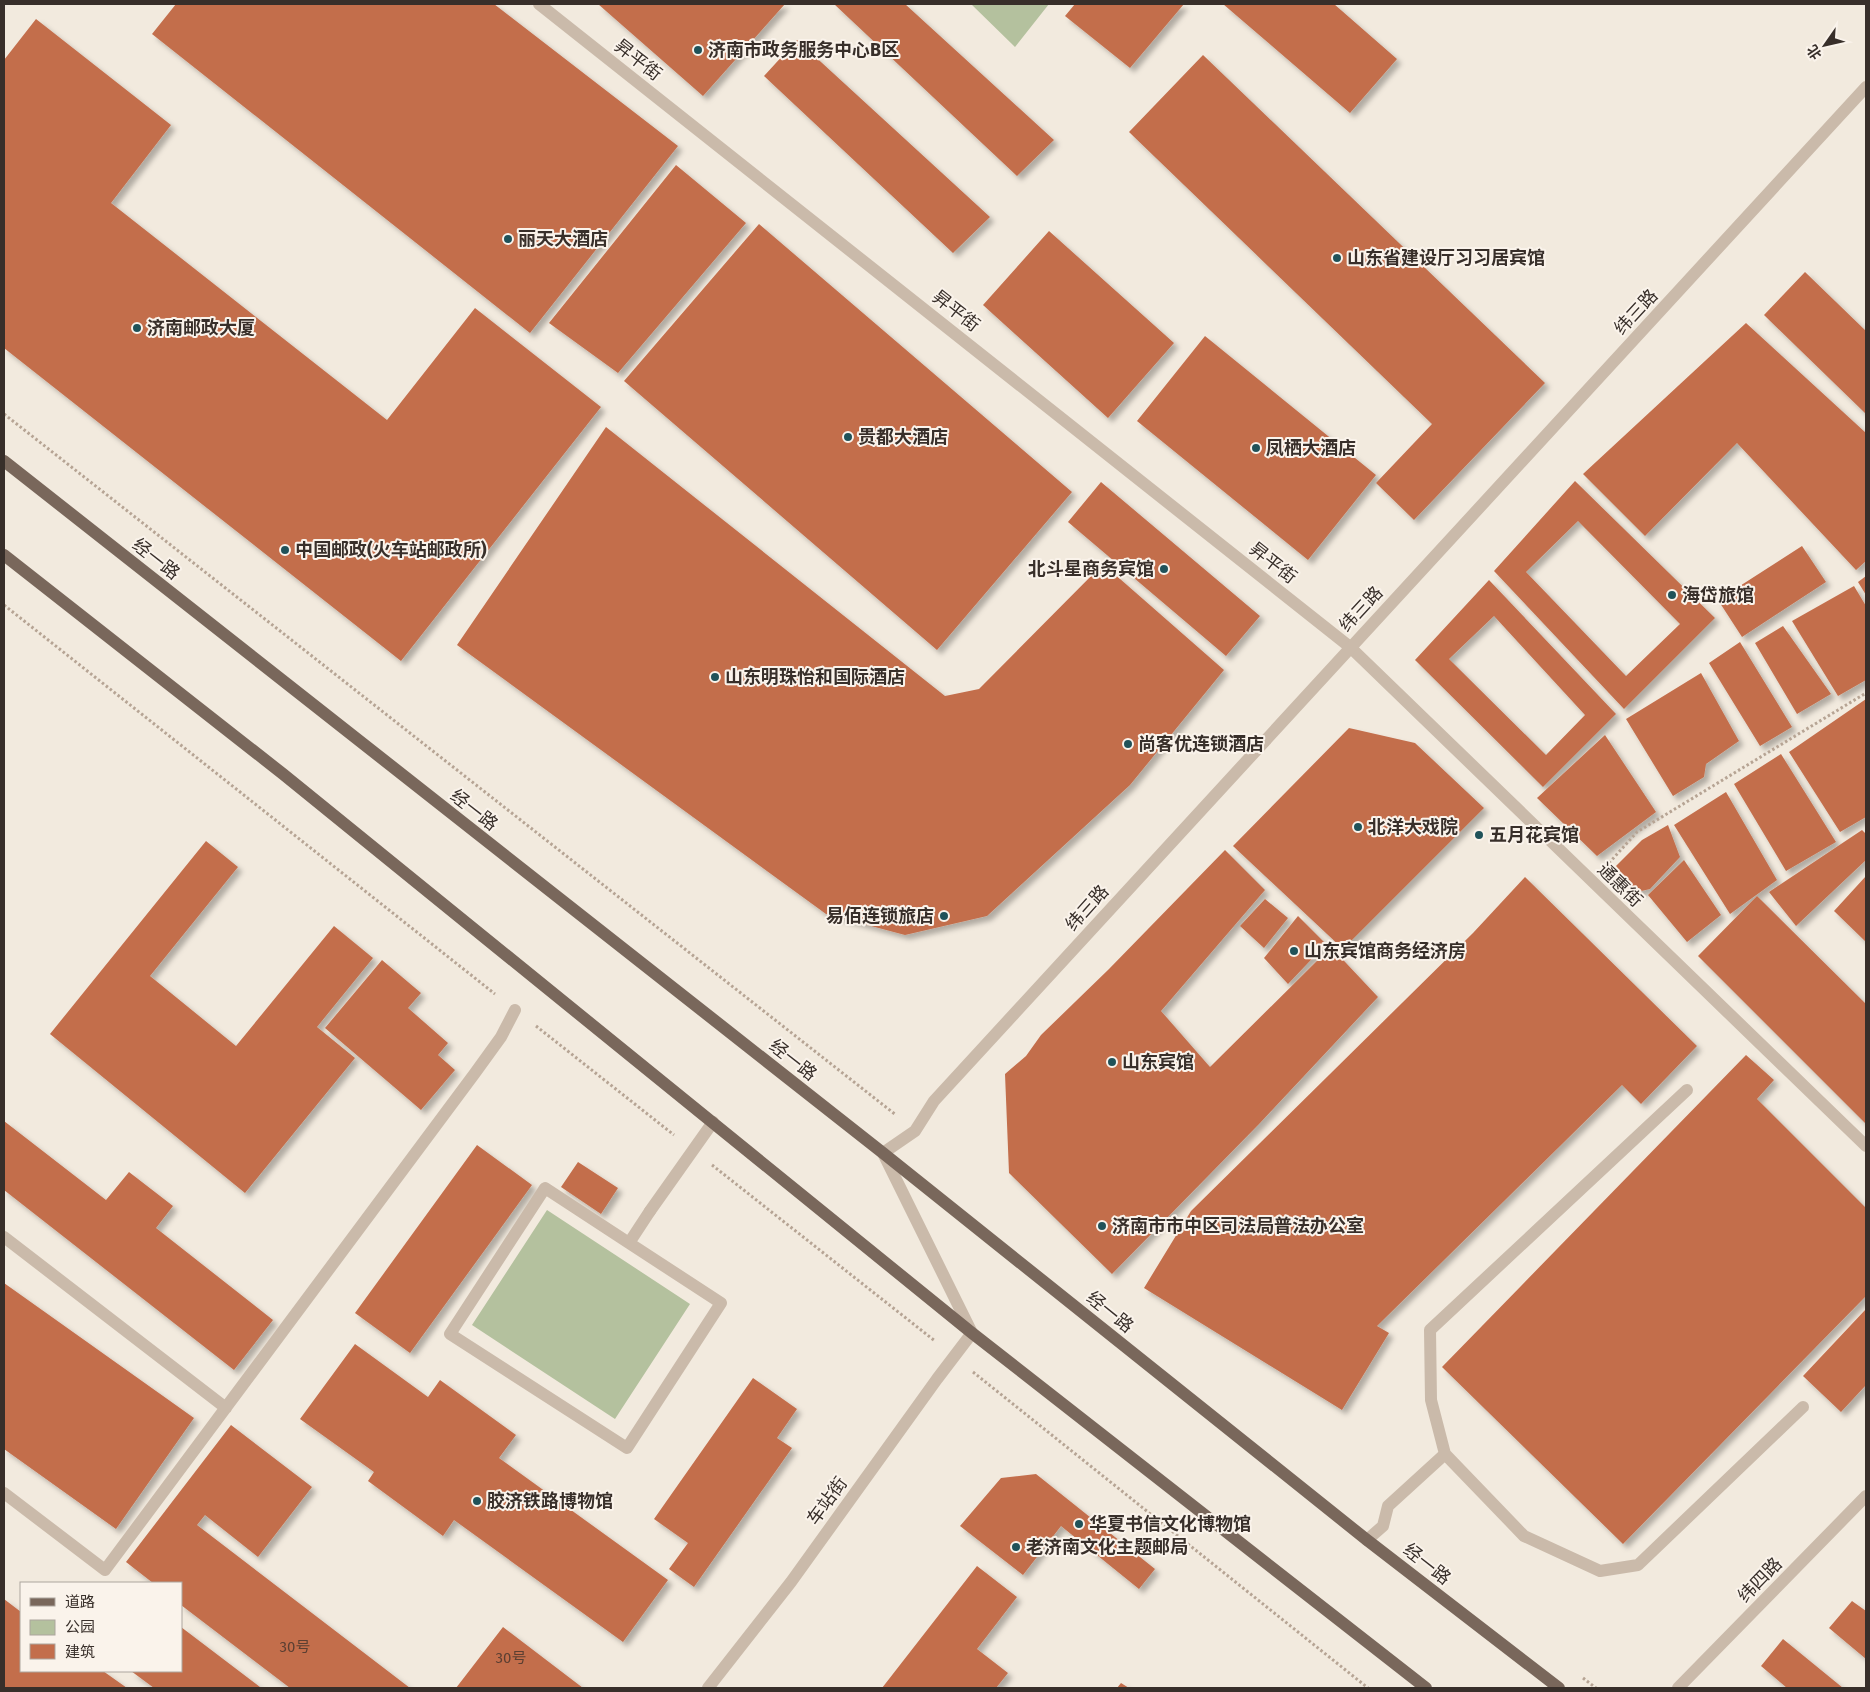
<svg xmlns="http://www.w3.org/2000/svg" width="1870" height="1692" viewBox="0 0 1870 1692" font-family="'Fira Sans','Noto Sans SC',sans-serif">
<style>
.green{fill:#b4c19e}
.building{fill:#c36e4c;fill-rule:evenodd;filter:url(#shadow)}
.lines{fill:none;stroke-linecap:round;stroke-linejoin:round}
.path{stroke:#b6a494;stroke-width:3;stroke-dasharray:2.5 2.5;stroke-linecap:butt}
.service{stroke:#cabaaa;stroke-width:12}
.minor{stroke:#cabaaa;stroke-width:12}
.tertiary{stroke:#cabaaa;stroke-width:12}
.primary{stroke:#79675b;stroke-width:12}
.poi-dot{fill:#205259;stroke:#faf3eb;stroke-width:2}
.labels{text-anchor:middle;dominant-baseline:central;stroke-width:4;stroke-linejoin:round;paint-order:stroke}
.number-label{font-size:15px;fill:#5b3f32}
.poi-label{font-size:18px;font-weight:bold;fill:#382f2a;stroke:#faf3eb;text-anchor:start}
.street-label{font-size:18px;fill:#382f2a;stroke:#faf3eb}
</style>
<defs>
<filter id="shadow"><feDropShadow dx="4.5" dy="4.5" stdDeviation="2.5" flood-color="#0004"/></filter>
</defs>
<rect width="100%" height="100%" fill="#f2eade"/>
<!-- green -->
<path class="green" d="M971,4h78l-34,43z
M547,1210l143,94 -75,115 -143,-94z"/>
<!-- building -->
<path class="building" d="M176,4h318l184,142 -148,187 -378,-299z
M598,4h187l-82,92z
M834,4h71l149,136 -37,36z
M1075,4h109l-54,64 -65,-52z
M1223,4h111l63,55 -47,54z
M36,19l135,106 -60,78 276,217 88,-112 126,99 -200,254 -397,-313v-288z
M797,40l193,177 -37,36 -189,-177z
M1203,55l342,328 -131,137 -38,-37 56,-59 -303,-292z
M676,165l70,58 -128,150 -69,-50z
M759,224l313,268 -135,158 -313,-269z
M1049,231l125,112 -66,75 -125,-113z
M1805,272l61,59v83l-102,-99z
M1746,323l120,110v128l-10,9 -119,-127 -92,93 -62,-62z
M1205,336l171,139 -68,85 -171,-139z
M606,427l339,269 34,-7 124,-125 121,106 -94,115 -143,131 -82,19 -79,-21 -369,-269z
M1575,481l140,137 -91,91 -130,-138zM1578,521l102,103 -54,52 -100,-104z
M1101,482l159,134 -34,40 -158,-134z
M1802,546l24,36 -84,55 -24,-37z
M1866,576v19l-8,-13z
M1489,580l127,134 -73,73 -128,-127zM1494,616l91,99 -39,40 -97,-96z
M1854,586l12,20v74l-28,16 -46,-75z
M1783,626l48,68 -34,20 -42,-71z
M1740,642l52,85 -32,19 -51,-83z
M1701,673l38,68 -33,23 -2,13 -31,19 -47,-77z
M1866,699v118l-26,15 -51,-80z
M1349,728l66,15 69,65 -141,141 -110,-103z
M1605,735l51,77 -59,44 -60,-58z
M1781,754l55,88 -50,29 -52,-87z
M1726,792l51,88 -47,34 -56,-89z
M1668,825l12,32 -30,32 -13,3 -21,-26 26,-26z
M1862,830l4,4v26l-70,66 -27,-34z
M206,841l32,26 -88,109 86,70 98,-120 39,32 -56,69 38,31 -110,135 -195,-159z
M1225,850l40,40 -104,121 49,56 121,-120 47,50 -118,126 -148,151 -103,-101 -4,-99 21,-18 15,-21 68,-66z
M1684,860l37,55 -34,27 -39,-47z
M1866,876v66l-32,-31z
M1525,877l172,169 -56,58 -19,-19 -245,241 12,7 -47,77 -198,-122 47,-77 282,-278z
M1757,896l109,108v120l-168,-168z
M1265,899l23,19 -24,30 -24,-22z
M1298,916l28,28 -38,40 -24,-26z
M382,960l39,33 -13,15 40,35 -10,12 17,15 -34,40 -96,-82z
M1746,1055l28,25 -17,19 109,109v88l-243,248 -181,-177z
M4,1121l102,79 23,-28 44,34 -17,22 117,92 -39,50 -230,-180z
M477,1145l55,40 -122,168 -55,-40z
M578,1162l40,26 -17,26 -40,-27z
M4,1283l190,135 -78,111 -112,-80z
M1866,1309v76l-25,27 -38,-36z
M355,1344l73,53 12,-17 76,55 -17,23 169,122 -45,62 -169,-122 -11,16 -75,-55 6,-9 -74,-53z
M753,1378l44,31 -20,29 15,10 -98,139 -25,-18 19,-26 -34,-24z
M231,1425l81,62 -54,70 -53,-42 -8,10 213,163h-120l-109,-83v-22h-28l-27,-21z
M1036,1474l119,95 -16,20 -78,-63 -38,49 -63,-49 41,-48z
M977,1566l40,31 -40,52 31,24 -12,15h-114z
M4,1599l17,13v59h82l24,17h-123z
M1852,1601l14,10v48l-37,-31z
M181,1627l79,60 -1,1h-105l-23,-17h50z
M503,1627l80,61h-127z
M1783,1639l60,49h-56l-26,-22z
M1121,1683l8,5h-12z"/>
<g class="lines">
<!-- path -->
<path class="path" d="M4,414l892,701
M4,605l491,389
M1609,863l28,-31 229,-139
M536,1026l138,109
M712,1165l223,176
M973,1372l395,316
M1583,1678l13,10"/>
<!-- service -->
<path class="service" d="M4,1237l222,171
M629,1243l92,60 -94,145 -177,-114 95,-146 84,55 21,-32
M4,1493l101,77 370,-497 26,-36 14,-27"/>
<!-- minor -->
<path class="minor" d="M539,4l811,643 516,499
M650,1211l63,-89
M1445,1454l79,82 76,35 38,-6 165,-158
M1367,1540l16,-14 5,-20 57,-52 -14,-54 -1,-70 257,-240"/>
<!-- tertiary -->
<path class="tertiary" d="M708,1688l83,-106 146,-203 35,-46 -89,-180 32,-22 19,-30 932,-1014
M1678,1688l188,-192"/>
<!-- primary -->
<path class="primary" d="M4,461l879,692 484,387 192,148
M4,555l279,219 689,559 454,355"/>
</g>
<!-- markers -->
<g class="poi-dot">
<circle cx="698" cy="50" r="5"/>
<circle cx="508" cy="239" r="5"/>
<circle cx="1337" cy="258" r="5"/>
<circle cx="137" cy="328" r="5"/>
<circle cx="848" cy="437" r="5"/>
<circle cx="1256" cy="448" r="5"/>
<circle cx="285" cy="550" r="5"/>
<circle cx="1164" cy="569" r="5"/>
<circle cx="1672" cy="595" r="5"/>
<circle cx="715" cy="677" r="5"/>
<circle cx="1128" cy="744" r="5"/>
<circle cx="1358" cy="827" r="5"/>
<circle cx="1479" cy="835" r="5"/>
<circle cx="944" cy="916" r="5"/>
<circle cx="1294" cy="951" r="5"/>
<circle cx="1112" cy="1062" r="5"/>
<circle cx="1102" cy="1226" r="5"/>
<circle cx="477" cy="1501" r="5"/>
<circle cx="1079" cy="1524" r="5"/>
<circle cx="1016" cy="1547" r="5"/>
</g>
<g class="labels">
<!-- number labels -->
<g class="number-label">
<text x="295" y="1647">30号</text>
<text x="511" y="1658">30号</text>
</g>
<!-- poi labels -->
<g class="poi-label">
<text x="708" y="50">济南市政务服务中心B区</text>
<text x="518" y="239">丽天大酒店</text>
<text x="1347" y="258">山东省建设厅习习居宾馆</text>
<text x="147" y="328">济南邮政大厦</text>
<text x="858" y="437">贵都大酒店</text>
<text x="1266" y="448">凤栖大酒店</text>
<text x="295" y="550">中国邮政(火车站邮政所)</text>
<text x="1154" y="569" text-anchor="end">北斗星商务宾馆</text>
<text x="1682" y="595">海岱旅馆</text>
<text x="725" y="677">山东明珠怡和国际酒店</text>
<text x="1138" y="744">尚客优连锁酒店</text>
<text x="1368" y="827">北洋大戏院</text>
<text x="1489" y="835">五月花宾馆</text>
<text x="934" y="916" text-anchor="end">易佰连锁旅店</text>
<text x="1304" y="951">山东宾馆商务经济房</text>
<text x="1122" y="1062">山东宾馆</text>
<text x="1112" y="1226">济南市市中区司法局普法办公室</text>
<text x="487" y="1501">胶济铁路博物馆</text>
<text x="1089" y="1524">华夏书信文化博物馆</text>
<text x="1026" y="1547">老济南文化主题邮局</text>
</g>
<!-- street labels -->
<g class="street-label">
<text transform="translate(638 60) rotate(38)">昇平街</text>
<text transform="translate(956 311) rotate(38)">昇平街</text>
<text transform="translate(1636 312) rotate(-47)">纬三路</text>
<text transform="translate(156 559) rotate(38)">经一路</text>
<text transform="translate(1273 563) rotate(38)">昇平街</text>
<text transform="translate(1361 609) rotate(-47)">纬三路</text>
<text transform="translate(474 810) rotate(38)">经一路</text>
<text transform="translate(1620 885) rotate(44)">通惠街</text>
<text transform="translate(1087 908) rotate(-48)">纬三路</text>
<text transform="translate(793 1060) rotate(38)">经一路</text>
<text transform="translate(1110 1312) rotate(39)">经一路</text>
<text transform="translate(827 1501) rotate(-54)">车站街</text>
<text transform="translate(1427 1564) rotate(38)">经一路</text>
<text transform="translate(1760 1580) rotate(-46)">纬四路</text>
</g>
</g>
<!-- border -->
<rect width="1870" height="1692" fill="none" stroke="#382f2a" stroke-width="10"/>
<!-- legend -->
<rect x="20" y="1582" width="162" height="90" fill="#faf3eb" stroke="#aca59e"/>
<rect x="30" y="1598" width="25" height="8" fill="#79675b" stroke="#aca59e"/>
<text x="65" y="1607" font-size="15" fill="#382f2a">道路</text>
<rect x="30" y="1620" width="25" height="15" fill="#b4c19e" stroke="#aca59e"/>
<text x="65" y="1632" font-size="15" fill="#382f2a">公园</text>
<rect x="30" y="1644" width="25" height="15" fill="#c36e4c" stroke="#aca59e"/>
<text x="65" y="1657" font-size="15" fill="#382f2a">建筑</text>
<!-- north arrow -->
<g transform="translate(1825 45) rotate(236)" stroke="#faf3eb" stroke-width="4" paint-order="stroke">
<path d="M0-4L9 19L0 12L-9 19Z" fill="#382f2a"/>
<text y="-8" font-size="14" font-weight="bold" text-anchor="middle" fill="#382f2a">北</text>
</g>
</svg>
